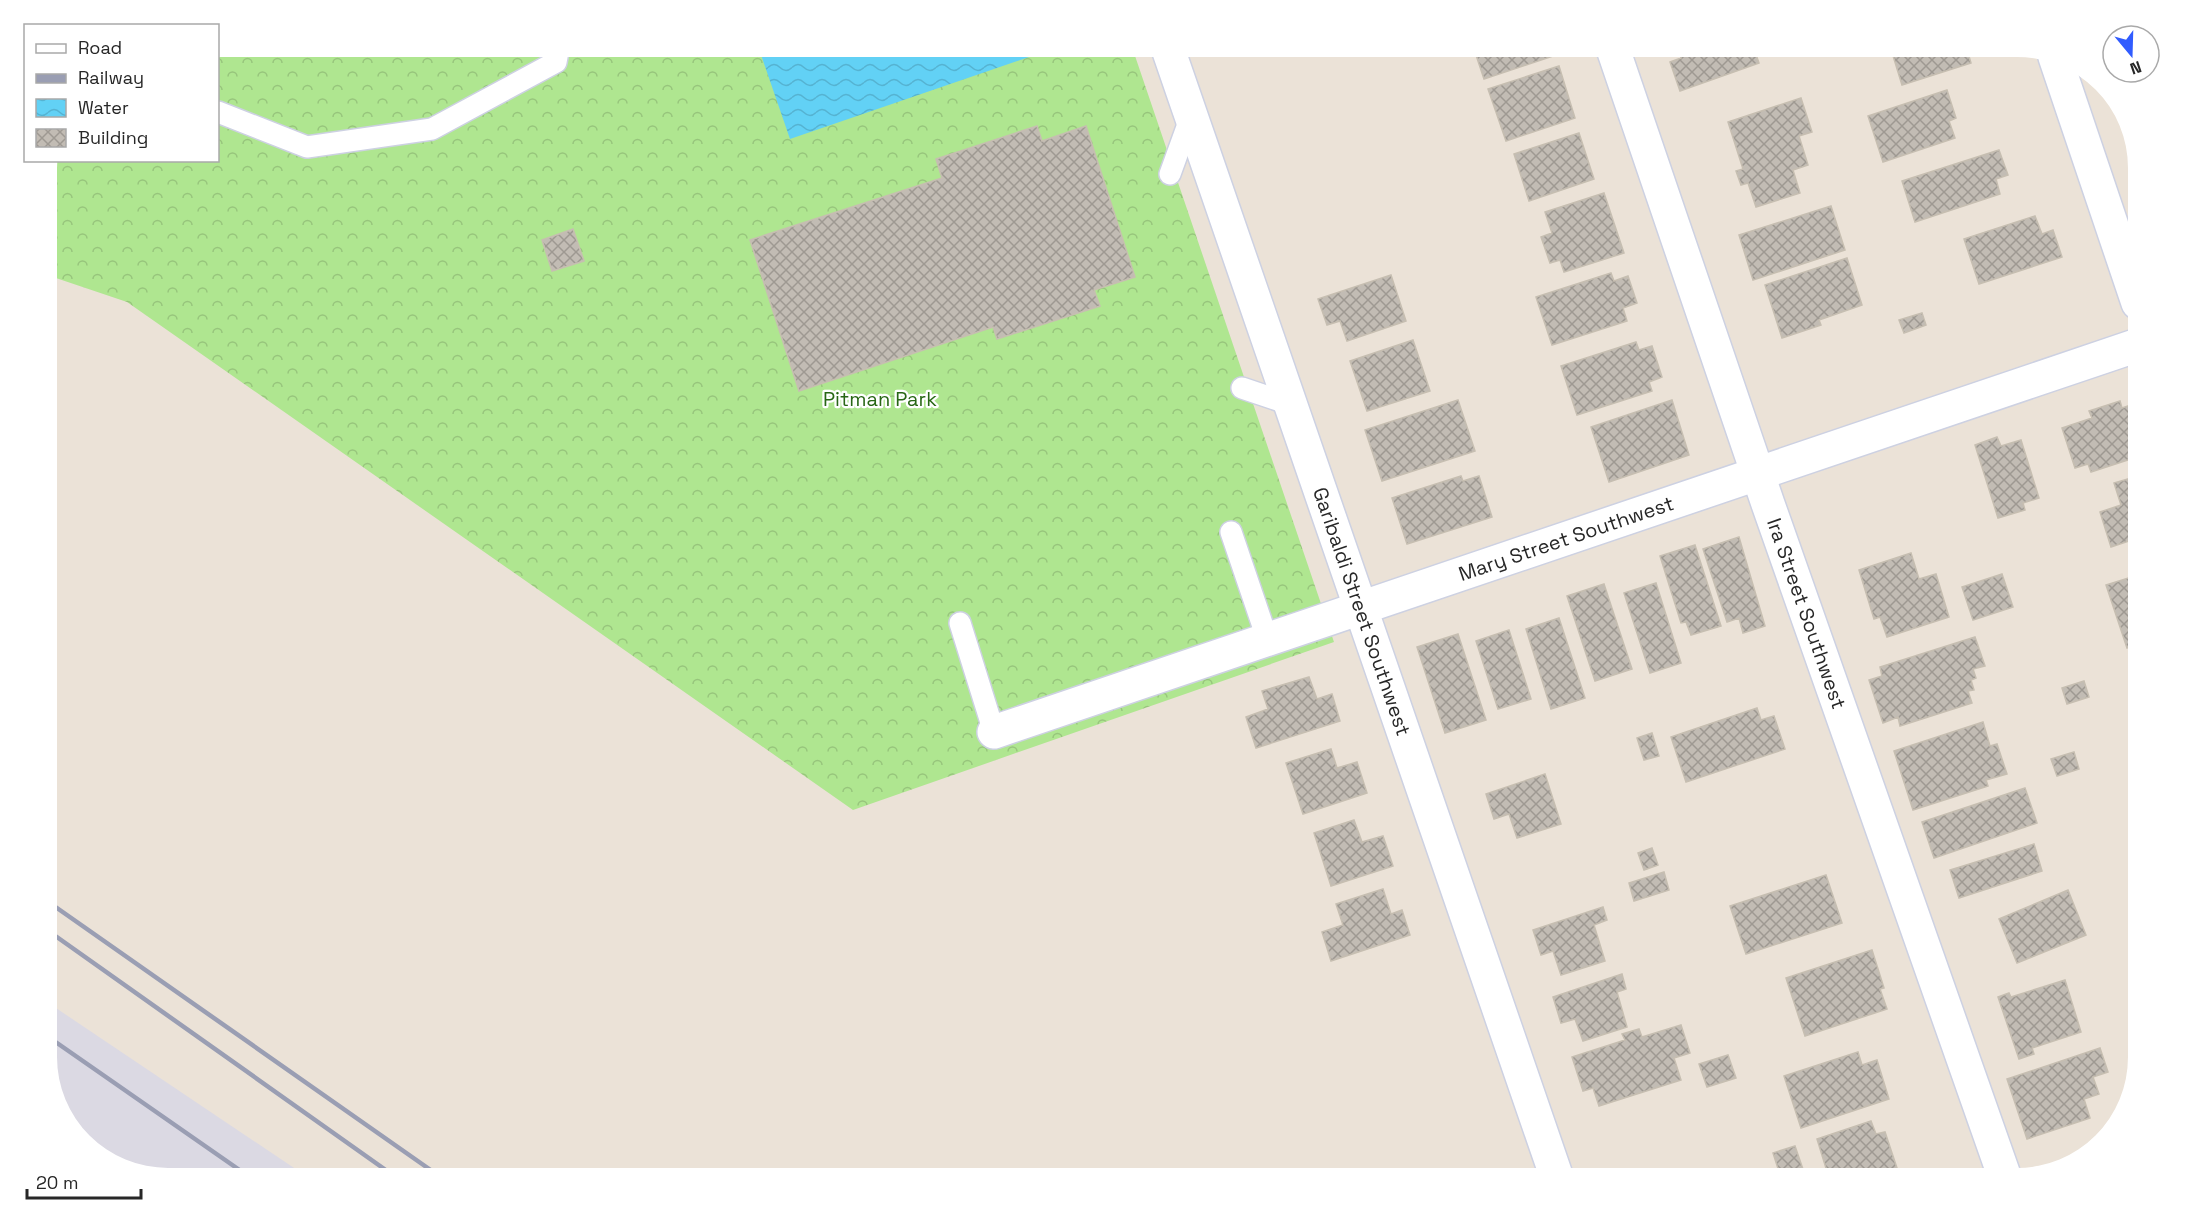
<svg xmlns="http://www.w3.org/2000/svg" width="2185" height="1225" viewBox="0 0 2185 1225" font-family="'Space Grotesk',sans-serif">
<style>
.industrial{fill:#dbd9e3}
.forest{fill:url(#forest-crowns)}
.water{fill:url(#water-waves)}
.building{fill:url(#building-cross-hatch);stroke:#c6beb1;stroke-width:1.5}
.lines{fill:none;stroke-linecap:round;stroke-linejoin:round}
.lane-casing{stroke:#cdd1e2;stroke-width:24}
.street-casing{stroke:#cdd1e2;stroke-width:36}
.lane{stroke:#fff;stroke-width:21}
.street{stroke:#fff;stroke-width:33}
.rail{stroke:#9a9eb3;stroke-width:4.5}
.labels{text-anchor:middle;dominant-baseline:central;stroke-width:4.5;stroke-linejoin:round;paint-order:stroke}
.park-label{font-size:20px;fill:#286715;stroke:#fff}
.street-label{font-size:20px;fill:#272727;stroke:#fff}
</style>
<defs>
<pattern id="forest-crowns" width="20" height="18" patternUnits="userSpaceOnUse" patternTransform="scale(1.5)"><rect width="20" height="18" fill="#afe690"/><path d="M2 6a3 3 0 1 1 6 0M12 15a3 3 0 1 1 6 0" fill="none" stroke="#97c57c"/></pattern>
<pattern id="water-waves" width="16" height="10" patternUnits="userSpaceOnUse" patternTransform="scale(1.5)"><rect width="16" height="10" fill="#62d1f5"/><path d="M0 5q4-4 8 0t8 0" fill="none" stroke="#55b3d2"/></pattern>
<pattern id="building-cross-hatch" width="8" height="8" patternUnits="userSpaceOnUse" patternTransform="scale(1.5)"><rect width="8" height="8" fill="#c2bcb4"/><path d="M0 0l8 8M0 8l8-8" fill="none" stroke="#9e9992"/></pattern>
</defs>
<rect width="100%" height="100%" fill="#ebe2d7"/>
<!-- industrial -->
<path class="industrial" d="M47,1002l262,176h-141l-60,-16 -41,-38 -20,-59z"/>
<!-- forest -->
<path class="forest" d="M218,47h914l202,595 -481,168 -726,-508 -80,-27v-114l171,-1z"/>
<!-- water -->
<path class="water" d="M758,46h300v1l-268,92z"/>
<!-- building -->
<path class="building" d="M1473,46h80l3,9 -72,24z
M1676,46h48l2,7 27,-7 6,17 -79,28 -10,-29 11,-4z
M1890,46h76l5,17 -69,22z
M1559,66l16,52 -69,23 -18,-52z
M1947,90l9,28 -7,3 6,17 -72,24 -15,-46z
M2111,94l7,7 8,24 -4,1z
M1801,98l11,34 -13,4 9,29 -15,5 7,23 -44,14 -8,-24 -7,2 -5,-14 7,-2 -15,-47z
M1037,126l5,15 44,-15 49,151 -41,13 6,16 -103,33 -4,-12 -194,64 -49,-151 192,-62 -6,-19z
M1579,133l15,46 -65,22 -15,-47z
M1999,150l9,25 -12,4 4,15 -85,28 -13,-41z
M1604,193l20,60 -60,19 -4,-12 -10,3 -9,-26 11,-4 -7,-21z
M1831,206l14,44 -92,30 -14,-45z
M2035,216l7,18 11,-4 9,27 -83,27 -15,-45z
M573,229l11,32 -32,10 -10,-31z
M1847,258l15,47 -43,15 2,5 -39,13 -17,-53z
M1611,273l3,8 14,-5 9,27 -14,5 4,13 -75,24 -16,-48z
M1391,275l15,46 -59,20 -7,-20 -13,4 -9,-26z
M1922,313l4,12 -22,8 -5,-13z
M1413,340l17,51 -63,20 -17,-50z
M1636,342l3,8 13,-4 10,31 -13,5 3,9 -75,24 -16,-49z
M1458,400l17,51 -93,30 -17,-51z
M1672,400l17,55 -80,27 -18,-55z
M2120,401l2,7 9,-3 7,22v21l-4,1 3,8 -46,15 -3,-8 -13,4 -13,-40 30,-10 -3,-7z
M1997,437l4,9 20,-6 18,58 -16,5 2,7 -27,8 -23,-73z
M1461,476l2,5 16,-5 13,41 -85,27 -15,-46z
M2138,476v62l-27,9 -11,-35 21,-7 -7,-22z
M1739,537l26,89 -22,7 -4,-15 -12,4 -24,-73z
M1695,545l26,81 -30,9 -5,-13 -5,1 -21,-67z
M1911,553l8,26 17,-5 13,43 -62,20 -7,-20 -6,2 -15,-49z
M2002,574l11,33 -40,13 -11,-33z
M2138,575v69l-11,4 -21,-63z
M1656,583l25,80 -31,10 -26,-80z
M1604,584l28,85 -37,12 -28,-85z
M1559,618l26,80 -34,11 -25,-80z
M1509,630l22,69 -33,10 -22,-68z
M1458,634l28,86 -41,13 -28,-86z
M1975,637l10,29 -12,3 3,9 -5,2 3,10 -6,1 4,12 -72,23 -2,-9 -15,6 -14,-43 13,-4 -2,-9z
M1309,677l8,22 15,-5 8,27 -84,27 -10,-31 22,-8 -6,-18z
M2084,681l5,16 -22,7 -5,-16z
M1757,708l4,12 13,-4 11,33 -99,33 -15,-45z
M1983,722l7,24 7,-2 10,30 -21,6 2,6 -75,24 -19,-59z
M1652,733l7,23 -15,4 -7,-22z
M1331,749l6,19 20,-6 10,31 -64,21 -17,-51z
M2074,752l5,17 -22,7 -6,-17z
M1545,774l16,50 -44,14 -8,-24 -15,5 -8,-25z
M2025,788l12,35 -103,35 -12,-36z
M1354,820l8,22 21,-6 10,30 -62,20 -17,-53z
M2034,844l8,27 -83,27 -9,-28z
M1652,848l6,17 -14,5 -6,-17z
M1664,872l5,18 -35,11 -5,-18z
M1826,875l16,48 -96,31 -16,-48z
M1383,889l8,25 11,-4 8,25 -79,26 -9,-29 21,-7 -7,-21z
M2068,890l18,45 -69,28 -18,-44z
M1603,907l4,13 -13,5 11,36 -44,14 -8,-24 -12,4 -8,-25z
M1872,950l12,38 -4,1 7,20 -82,27 -19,-58z
M1622,974l4,15 -9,3 10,35 -44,14 -8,-22 -14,4 -8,-26z
M2065,980l16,52 -49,16 2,6 -15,5 -21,-62 11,-4 2,4z
M1681,1025l9,28 -16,5 7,22 -82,26 -6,-18 -10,3 -11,-34 53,-17 -3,-6 17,-5 3,8z
M2100,1048l8,24 -15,5 6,17 -15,5 6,19 -63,21 -20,-60z
M1858,1052l4,13 15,-5 12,39 -88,29 -17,-52z
M1728,1055l8,23 -29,9 -8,-23z
M1871,1121l5,13 9,-2 12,36 -31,10h-37l-12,-39z
M1795,1146l11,32h-25l-8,-25z"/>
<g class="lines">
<!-- lane casing -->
<g class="lane-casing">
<path id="lane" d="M218,112l89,35 125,-18 124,-67 3,-16
M1170,174l21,-58
M1242,388l50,17
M1231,532l36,106
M960,623l34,109"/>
</g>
<!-- street casing -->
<g class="street-casing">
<g id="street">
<path id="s1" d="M1167,46l390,1132"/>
<path id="s2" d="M1612,46l156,458 237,674"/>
<path d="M2055,57l83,246"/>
<path id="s3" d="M994,732l1144,-387"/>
</g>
</g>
<!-- lane -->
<use href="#lane" class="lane"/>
<!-- street -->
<use href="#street" class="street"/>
<!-- rail -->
<path class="rail" d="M47,901l395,277
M47,930l350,248
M47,1036l204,142"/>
</g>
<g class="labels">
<!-- park labels -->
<g class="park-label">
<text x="880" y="399">Pitman Park</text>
</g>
<!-- street labels -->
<g class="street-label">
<text stroke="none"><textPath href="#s3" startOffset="604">Mary Street Southwest</textPath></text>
<text stroke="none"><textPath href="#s1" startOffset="598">Garibaldi Street Southwest</textPath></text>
<text stroke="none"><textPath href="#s2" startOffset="600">Ira Street Southwest</textPath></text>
</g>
</g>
<!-- crop -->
<path d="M0 0H2185V1225H0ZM168 57H2017A111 111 0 0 1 2128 168V1057A111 111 0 0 1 2017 1168H168A111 111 0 0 1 57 1057V168A111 111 0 0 1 168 57Z" fill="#fff" fill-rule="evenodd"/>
<!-- legend -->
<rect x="24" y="24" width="195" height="138" fill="#ffffff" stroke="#a9a9a9" stroke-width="1.5"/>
<rect x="36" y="44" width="30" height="9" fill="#ffffff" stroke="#a9a9a9" stroke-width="1.5"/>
<text x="78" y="54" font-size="18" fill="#272727">Road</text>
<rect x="36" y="74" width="30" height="9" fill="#9a9eb3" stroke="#a9a9a9" stroke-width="1.5"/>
<text x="78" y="84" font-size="18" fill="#272727">Railway</text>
<rect x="36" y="99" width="30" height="18" fill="url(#water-waves)" stroke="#a9a9a9" stroke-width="1.5"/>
<text x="78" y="114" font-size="18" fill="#272727">Water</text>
<rect x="36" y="129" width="30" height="18" fill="url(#building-cross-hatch)" stroke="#a9a9a9" stroke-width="1.5"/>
<text x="78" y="144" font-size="18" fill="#272727">Building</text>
<!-- north arrow -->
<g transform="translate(2131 54) rotate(161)"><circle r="28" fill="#ffffff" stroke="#a9a9a9" stroke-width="1.5"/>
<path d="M0-4.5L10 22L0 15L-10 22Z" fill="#315cff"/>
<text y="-9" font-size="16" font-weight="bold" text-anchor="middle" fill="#272727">N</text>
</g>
<!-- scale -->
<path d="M27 1189v9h114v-9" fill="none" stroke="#272727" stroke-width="3"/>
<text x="36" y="1189" font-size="18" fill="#272727" stroke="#ffffff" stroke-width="4.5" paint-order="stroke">20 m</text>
</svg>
